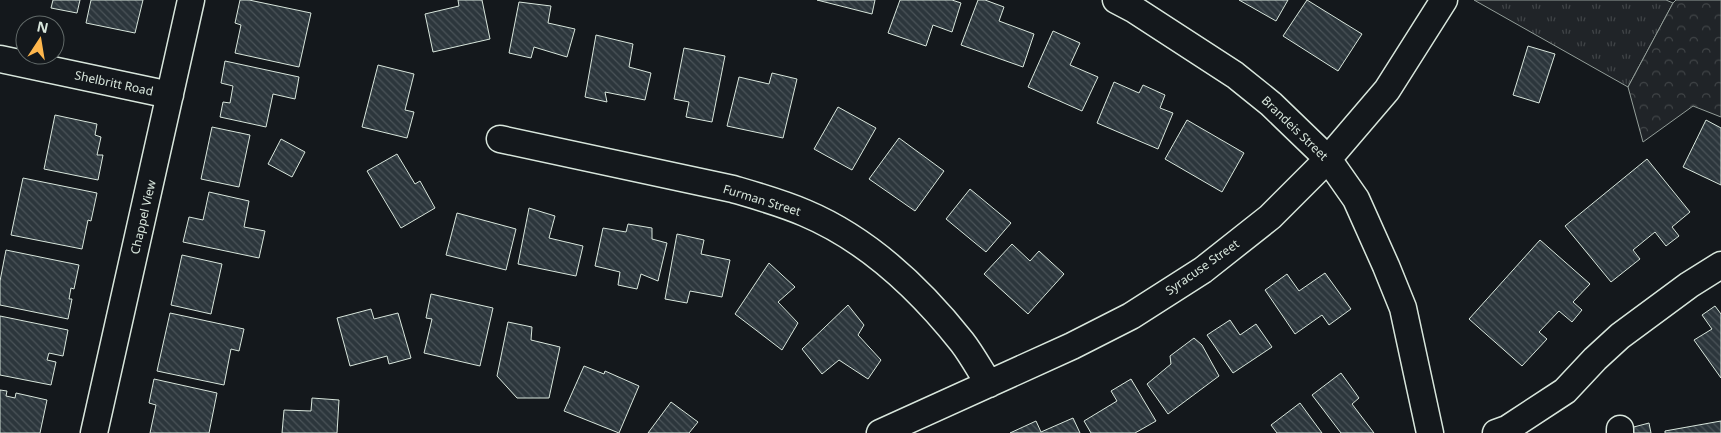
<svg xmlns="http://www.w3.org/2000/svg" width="1721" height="433" viewBox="0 0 1721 433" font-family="'Noto Sans',sans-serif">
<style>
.grass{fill:url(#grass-tufts);stroke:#939e99}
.forest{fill:url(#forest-crowns);stroke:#939e99}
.building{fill:url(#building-back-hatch);stroke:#d8e6dc}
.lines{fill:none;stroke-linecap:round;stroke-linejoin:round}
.minor-casing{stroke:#d8e6dc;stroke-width:29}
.minor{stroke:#14181c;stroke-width:26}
.labels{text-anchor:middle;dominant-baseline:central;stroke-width:4;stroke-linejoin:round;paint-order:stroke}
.street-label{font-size:12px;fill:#d8e6dc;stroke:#14181c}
</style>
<defs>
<pattern id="grass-tufts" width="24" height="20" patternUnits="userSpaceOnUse" patternTransform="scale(1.25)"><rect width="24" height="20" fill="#202428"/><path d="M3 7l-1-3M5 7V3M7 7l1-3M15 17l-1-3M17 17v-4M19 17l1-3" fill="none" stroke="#404447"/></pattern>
<pattern id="forest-crowns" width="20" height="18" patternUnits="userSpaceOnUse" patternTransform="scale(1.25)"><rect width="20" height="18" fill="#202428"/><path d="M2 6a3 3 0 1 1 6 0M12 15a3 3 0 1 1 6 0" fill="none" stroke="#404447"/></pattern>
<pattern id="building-back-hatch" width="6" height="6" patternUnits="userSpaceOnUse" patternTransform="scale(1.25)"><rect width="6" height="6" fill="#2c363c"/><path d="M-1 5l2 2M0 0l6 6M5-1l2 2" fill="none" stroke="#4a5358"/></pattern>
</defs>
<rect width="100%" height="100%" fill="#14181c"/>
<!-- grass -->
<path class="grass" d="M1474,0h192l7,3 -45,84z"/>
<!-- forest -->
<path class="forest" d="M1676,0h45v117l-28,-11 -50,36 -15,-55 45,-84z"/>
<!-- building -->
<path class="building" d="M53,0h27l-3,13 -26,-5z
M91,0h52l-8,33 -49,-10z
M240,0h9l62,13 -12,54 -64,-14 6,-28 -6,-2z
M458,0h24l8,39 -57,13 -8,-38 34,-8z
M817,0h58l-3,14z
M900,0h52l9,3 -9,29 -19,-7 -7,21 -38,-13z
M978,0h7l19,7 -5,14 35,13 -11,33 -62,-22z
M1239,0h49l-12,21z
M1307,0l55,34 -24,37 -55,-35z
M519,2l32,4 -3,17 27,6 -8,28 -33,-10 -3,11 -22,-5z
M1053,31l27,12 -10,22 28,12 -16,34 -54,-24z
M596,35l37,9 -4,23 22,6 -6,27 -40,-8 2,10 -22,-5z
M1528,46l27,8 -16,49 -26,-8z
M684,48l41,8 -13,66 -26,-5 3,-15 -15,-3z
M225,61l74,16 -4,22 -22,-5 -7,33 -46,-10 3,-15 7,1 3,-17 -12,-3z
M378,65l36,9 -9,36 9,2 -7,26 -45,-11z
M772,73l25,6 -14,59 -56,-12 12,-49 30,7z
M1114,82l25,11 4,-8 22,10 -5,13 13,5 -15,36 -61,-26z
M838,107l38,21 -24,42 -38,-21z
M55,115l42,9 -2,11 6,2 -4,18h6l-5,25 -54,-11z
M1187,120l57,33 -22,39 -57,-33z
M1706,120l15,8v57l-38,-18z
M212,127l38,8 -11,52 -38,-8z
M899,138l45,33 -29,40 -46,-32z
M281,139l24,13 -13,25 -24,-13z
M397,154l18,30 5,-3 15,27 -34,20 -34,-57z
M1647,159l43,53 -18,15 7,9 -13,10 -11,-14 -22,18 7,9 -29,23 -46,-56z
M23,178l74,15 -6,28 -3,-1 -6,29 -71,-14z
M970,189l41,34 -25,29 -40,-33z
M209,192l40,9 -5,26 21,4 -6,27 -76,-16 6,-25 14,3z
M529,208l26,8 -6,22 34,8 -7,30 -58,-12z
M457,213l59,16 -10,41 -60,-15z
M628,224l24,4v11l15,4 -9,38 -17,-7 -4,15 -19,-4 2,-13 -25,-6 8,-38 23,4z
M677,234l27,6 -3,14 29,6 -8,37 -32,-6 -3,12 -22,-4z
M1540,240l50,44 -17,18 9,8 -10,12 -13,-11 -20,21 8,7 -25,27 -53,-47z
M1012,244l18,17 9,-10 25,23 -36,40 -44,-40z
M6,250l73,15 -5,24 -3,-1 -2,11h3l-4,20 -68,-14v-24z
M182,255l40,9 -11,50 -40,-9z
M769,263l26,24 -17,15 20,21 -16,27 -47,-36z
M1325,273l26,36 -22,16 -7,-10 -27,19 -30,-44 22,-16 12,17z
M431,294l62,14 -13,58 -56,-13 8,-34 -6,-1z
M848,305l16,20 -6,10 23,25 -13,19 -29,-19 -17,14 -20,-25z
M1715,306l6,8v64l-27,-38 18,-11 -10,-14z
M371,309l3,10 24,-6 13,45 -22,6 -2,-8 -37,10 -13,-48z
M170,313l74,16 -5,22 -8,-2 -7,36 -67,-14z
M0,316l68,14 -5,26 -14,-3 -2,7 9,2 -5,23 -51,-10z
M1230,320l10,15 16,-11 16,23 -39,26 -26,-38z
M508,322l24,5 -1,13 29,7 -11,51h-32l-20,-22z
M1194,338l8,7 17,31 -51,38 -21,-30 24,-20 -1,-8z
M584,366l20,8 1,-3 34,15 -20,47 -55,-22z
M1341,373l18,25 -7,6 22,29h-33l-29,-38z
M154,379l63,14 -8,40h-59l6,-28 -7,-2z
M1131,379l25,42 -21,12h-44l-7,-12 33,-20 -6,-10z
M0,390l7,1 -1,5 9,2 1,-5 31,7 -7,33h-40z
M312,398l27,2 -2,33h-55l2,-23 27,1z
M671,402l27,20 -9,11h-41z
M1300,403l22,30h-45l-6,-8z
M1073,418l7,15h-70l26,-12 5,11z
M1721,421v12h-56v-2z
M1649,423l2,10h-20l-1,-5z"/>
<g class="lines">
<!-- minor casing -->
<g class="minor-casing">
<path id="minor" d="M1116,0l19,10 100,65 36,29 57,55 28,40 30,67 17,42 27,125
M0,59l170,36
M500,139l233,50c24,7 49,14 72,24 64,27 115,76 157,129 10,13 18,28 27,42
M1620,429v4
M94,433l97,-433
M880,433l192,-87 59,-30 72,-46 67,-53 58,-58 59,-69 57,-90
M1496,433l11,-4 58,-38 30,-32 25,-23 69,-51 32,-20"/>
</g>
<!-- minor -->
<use href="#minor" class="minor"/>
</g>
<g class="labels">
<!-- street labels -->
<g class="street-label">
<text transform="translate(114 83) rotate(12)">Shelbritt Road</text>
<text transform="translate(1295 128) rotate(44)">Brandeis Street</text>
<text transform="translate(762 200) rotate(17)">Furman Street</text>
<text transform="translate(143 217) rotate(-77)">Chappel View</text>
<text transform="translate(1202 267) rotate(-35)">Syracuse Street</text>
</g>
</g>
<!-- north arrow -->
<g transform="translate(40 40) rotate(12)"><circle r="24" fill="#14181c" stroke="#626a69"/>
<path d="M0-4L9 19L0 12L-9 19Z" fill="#ffb74d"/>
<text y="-8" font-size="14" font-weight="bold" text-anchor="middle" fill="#d8e6dc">N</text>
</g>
</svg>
